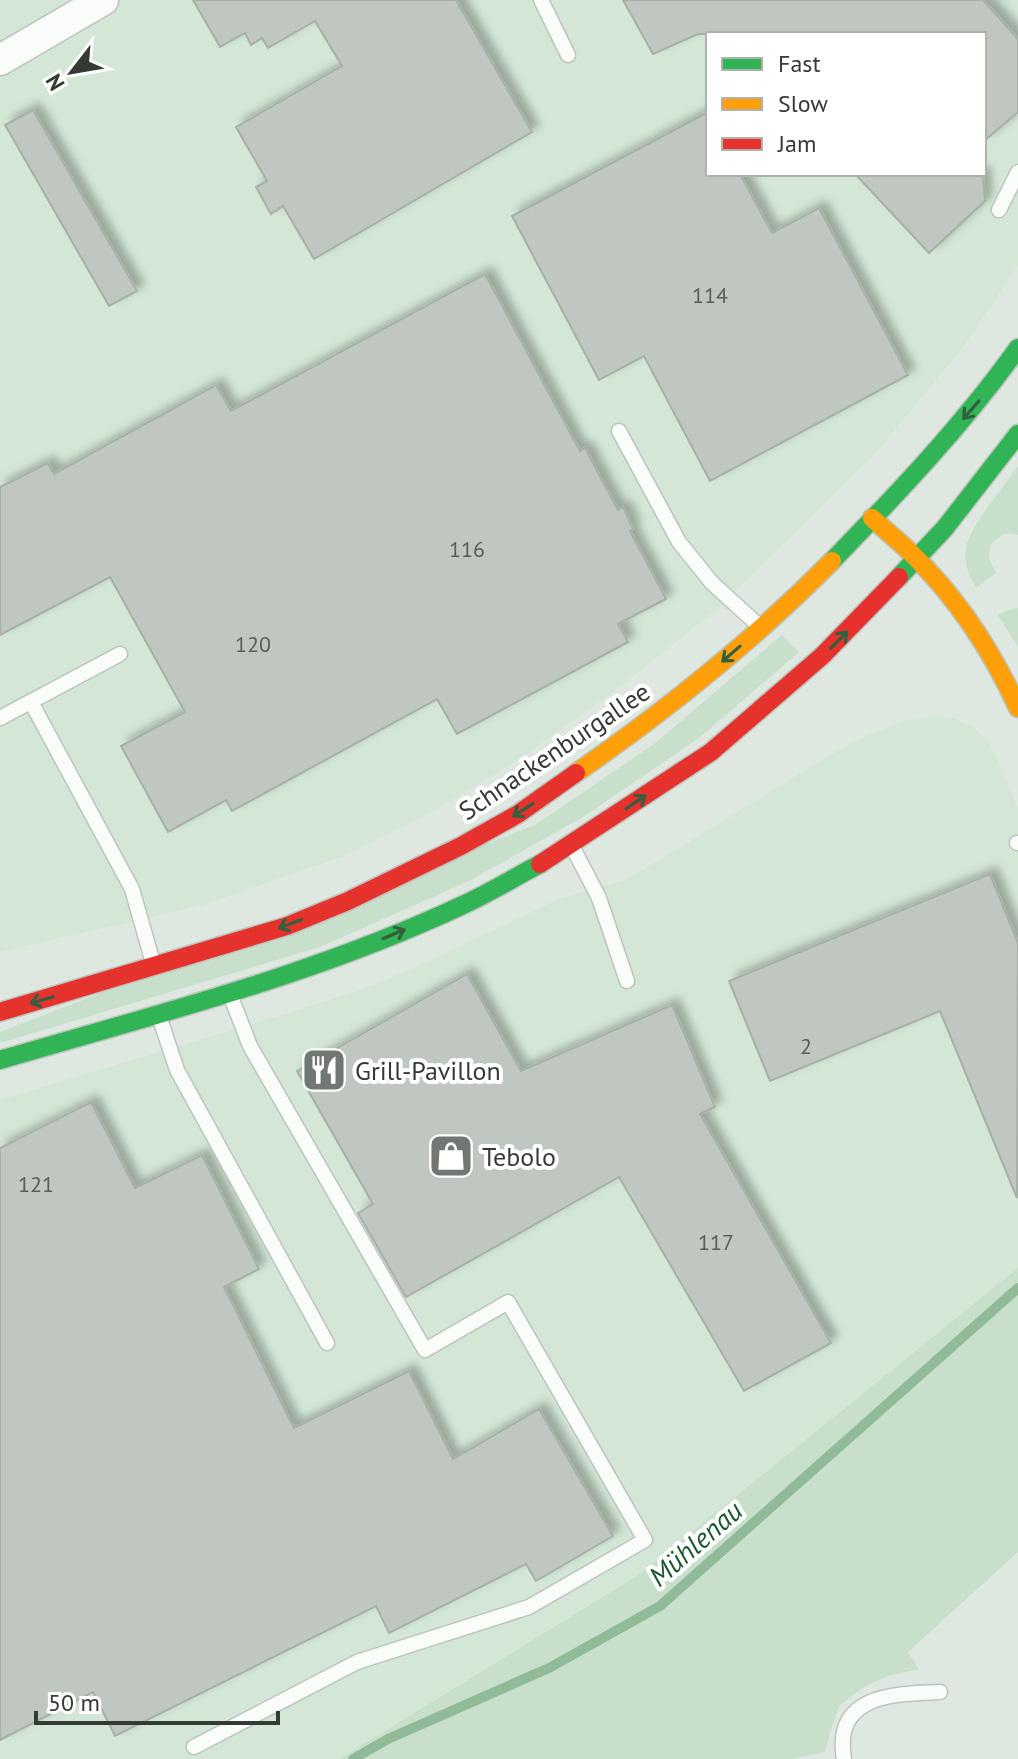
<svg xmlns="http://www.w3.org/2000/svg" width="1018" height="1759" viewBox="0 0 1018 1759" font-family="'PT Sans',sans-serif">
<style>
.built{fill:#d4e7d7;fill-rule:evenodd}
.green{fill:#c8dfcc}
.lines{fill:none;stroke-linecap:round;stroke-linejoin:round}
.stream{stroke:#91ba99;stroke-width:10}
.building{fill:#bfc7c0;stroke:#a7afa8;stroke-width:2;filter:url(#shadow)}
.lane-casing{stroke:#bcc4bd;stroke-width:17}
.street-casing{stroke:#bcc4bd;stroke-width:33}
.fast-casing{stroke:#bcc4bd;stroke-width:21}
.slow-casing{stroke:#bcc4bd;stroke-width:21}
.jam-casing{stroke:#bcc4bd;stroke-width:21}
.lane{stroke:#fafcfa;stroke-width:14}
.street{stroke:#fafcfa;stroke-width:30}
.fast{stroke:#30b455;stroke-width:18}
.slow{stroke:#ff9f0a;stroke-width:18}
.jam{stroke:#e5322d;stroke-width:18}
.oneway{stroke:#335f3f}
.labels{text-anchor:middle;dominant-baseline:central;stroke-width:8;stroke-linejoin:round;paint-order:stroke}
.number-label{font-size:22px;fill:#575e58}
.street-label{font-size:26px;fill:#343b35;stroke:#fff}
.poi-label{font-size:26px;fill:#343b35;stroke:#fff;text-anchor:start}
.water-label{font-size:28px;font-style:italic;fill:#1b572c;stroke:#fff}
</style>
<defs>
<filter id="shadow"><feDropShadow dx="7" dy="-7" stdDeviation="4" flood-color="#0004"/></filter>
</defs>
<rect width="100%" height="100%" fill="#dee8e0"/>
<!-- built -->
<path class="built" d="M0,0h1018v266l-53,79 -91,110 -157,154 -101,81 -101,72 -89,53 -85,42 -138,48 -203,47zM708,34h276v140h-276z
M937,716l19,3 17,8 14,13 10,18 21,50v460l-378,306 -301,185h-339v-659l272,-82 88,-28 50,-20 151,-72 67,-19 209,-128 33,-17 36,-14z"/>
<!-- green -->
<path class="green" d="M1018,466v69c-13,-4 -19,1 -28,10l-1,14 7,14 -20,15c-20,-34 -9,-52 12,-81 10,-14 20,-28 30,-41z
M1018,608v39l-20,-32 10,-5z
M782,635l17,17 -100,86 -116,79 -114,64 -149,66 -320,96v-11l535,-207 119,-81z
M1018,1268v284l-110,100 11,17 -31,7 -24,11 -24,18 -8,21 -7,26 -33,7h-453l301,-185z"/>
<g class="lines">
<!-- stream -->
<path class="stream" d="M353,1759l35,-20 161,-71 111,-62 358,-318"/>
</g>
<!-- building -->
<path class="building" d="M193,0h263l76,132 -218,127 -31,-53 -12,8 -15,-27 11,-6 -31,-54 106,-61 -27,-45 -47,27 -6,-10 -11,7 -6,-12 -25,14z
M623,0h360l35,39v73l-34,29v-107h-286l-45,20z
M33,110l104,181 -28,15 -104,-181z
M708,112v62h32l32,59 47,-25 89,167 -198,106 -66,-125 -45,24 -87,-164z
M855,174h128l2,27 -56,52z
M485,274l95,177 5,-3 33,62 5,-3 10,22 -3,2 36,68 -48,25 10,18 -171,92 -20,-35 -205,112 -6,-11 -58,32 -47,-86 64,-34 -75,-135 -110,58v-148l48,-24 6,11 162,-89 15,26z
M990,874l28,69 -1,255 -77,-187 -170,70 -41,-100z
M467,974l54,97 151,-66 43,102 -15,7 131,229 -87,48 -125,-214 -213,120 -48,-84 15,-9 -76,-133z
M91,1102l44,86 67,-33 57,114 -35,18 70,141 115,-57 44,88 86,-50 74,127 -77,45 -10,-17 -137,69 -13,-27 -261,130 -22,-44 -93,48v-592z"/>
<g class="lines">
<!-- lane casing -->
<g class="lane-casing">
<path id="lane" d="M541,0l27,55
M999,210l19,-38
M619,431l60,111 33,41 45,41
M31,702l101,187 21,74
M0,718l120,-64
M1017,843h1
M573,848l26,50 28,83
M159,1016l18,54 150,273
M194,1747l163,-85 172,-55 116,-67 -137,-238 -83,48 -175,-304 -19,-49
M844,1759c-11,-65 50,-65 96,-67"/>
</g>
<!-- street casing -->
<g class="street-casing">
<path id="street" d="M0,60l103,-60"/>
</g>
<!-- fast casing -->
<g class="fast-casing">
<path id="fast" d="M832,561c66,-68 131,-136 186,-213
M899,577l46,-49 73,-94
M0,1060c157,-46 317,-86 465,-156 26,-12 50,-27 75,-40"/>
</g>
<!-- slow casing -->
<g class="slow-casing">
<path id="slow" d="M872,518c14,13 28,24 41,37 45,44 79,96 105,153
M576,773c89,-62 179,-134 256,-212"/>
</g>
<!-- jam casing -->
<g class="jam-casing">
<path id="jam" d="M540,864l171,-112 111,-96 77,-79
M0,1012l287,-86 61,-25 113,-55 57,-32 58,-41"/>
</g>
<!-- lane -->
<use href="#lane" class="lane"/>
<!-- street -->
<use href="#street" class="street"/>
<!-- fast -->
<use href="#fast" class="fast"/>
<!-- slow -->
<use href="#slow" class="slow"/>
<!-- jam -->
<use href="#jam" class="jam"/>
</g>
<!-- one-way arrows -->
<defs><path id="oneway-shaft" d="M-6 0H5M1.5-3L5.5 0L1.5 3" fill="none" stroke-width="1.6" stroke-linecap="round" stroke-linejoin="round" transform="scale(2)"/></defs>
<g class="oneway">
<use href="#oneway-shaft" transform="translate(971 410) rotate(131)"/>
<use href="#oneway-shaft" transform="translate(839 640) rotate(-45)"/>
<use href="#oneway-shaft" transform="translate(731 654) rotate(139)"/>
<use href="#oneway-shaft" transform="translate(636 802) rotate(-34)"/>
<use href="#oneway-shaft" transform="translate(523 810) rotate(147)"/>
<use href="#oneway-shaft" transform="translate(290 924) rotate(159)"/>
<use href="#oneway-shaft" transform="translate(394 934) rotate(-23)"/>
<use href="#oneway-shaft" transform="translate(42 1000) rotate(164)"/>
</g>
<!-- icons -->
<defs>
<g id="restaurant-square" transform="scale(2.3)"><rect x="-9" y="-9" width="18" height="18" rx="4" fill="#707871" stroke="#fff"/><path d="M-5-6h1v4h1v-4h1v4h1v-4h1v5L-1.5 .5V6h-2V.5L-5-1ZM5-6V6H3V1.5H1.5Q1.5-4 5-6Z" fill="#fff"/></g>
<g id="shop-square" transform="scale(2.3)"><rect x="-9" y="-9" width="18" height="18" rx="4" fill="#707871" stroke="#fff"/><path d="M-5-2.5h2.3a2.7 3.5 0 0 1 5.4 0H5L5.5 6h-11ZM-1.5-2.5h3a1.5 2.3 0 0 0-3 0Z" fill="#fff"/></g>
</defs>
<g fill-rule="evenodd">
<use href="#restaurant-square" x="324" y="1070"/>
<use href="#shop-square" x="451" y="1156"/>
</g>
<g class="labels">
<!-- number labels -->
<g class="number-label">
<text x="710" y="295">114</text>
<text x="467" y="549">116</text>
<text x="253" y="644">120</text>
<text x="806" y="1046">2</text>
<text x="36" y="1184">121</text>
<text x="716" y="1242">117</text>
</g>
<!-- street labels -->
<g class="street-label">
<text transform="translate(554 751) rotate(-34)">Schnackenburgallee</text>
</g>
<!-- poi labels -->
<g class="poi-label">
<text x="355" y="1070">Grill-Pavillon</text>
<text x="482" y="1156">Tebolo</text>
</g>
<!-- water labels -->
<g class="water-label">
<text transform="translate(695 1543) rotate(-41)">Mühlenau</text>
</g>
</g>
<!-- legend -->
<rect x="706" y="32" width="280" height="144" fill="#ffffff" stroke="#aeb1ae" stroke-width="2"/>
<rect x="722" y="58" width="40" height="12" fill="#30b455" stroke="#aeb1ae" stroke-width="2"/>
<text x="778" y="72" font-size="24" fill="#343b35">Fast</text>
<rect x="722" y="98" width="40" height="12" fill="#ff9f0a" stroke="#aeb1ae" stroke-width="2"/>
<text x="778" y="112" font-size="24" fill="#343b35">Slow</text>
<rect x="722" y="138" width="40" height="12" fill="#e5322d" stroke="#aeb1ae" stroke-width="2"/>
<text x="778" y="152" font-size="24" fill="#343b35">Jam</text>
<!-- north arrow -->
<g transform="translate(72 72) rotate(239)" stroke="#ffffff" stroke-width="6" paint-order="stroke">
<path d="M0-6L14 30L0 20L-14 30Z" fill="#343b35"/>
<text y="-12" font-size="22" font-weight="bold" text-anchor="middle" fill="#343b35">N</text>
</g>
<!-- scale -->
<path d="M36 1711v12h242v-12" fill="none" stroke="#343b35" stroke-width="4"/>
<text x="48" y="1711" font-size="24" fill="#343b35" stroke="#ffffff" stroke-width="6" paint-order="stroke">50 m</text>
</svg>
